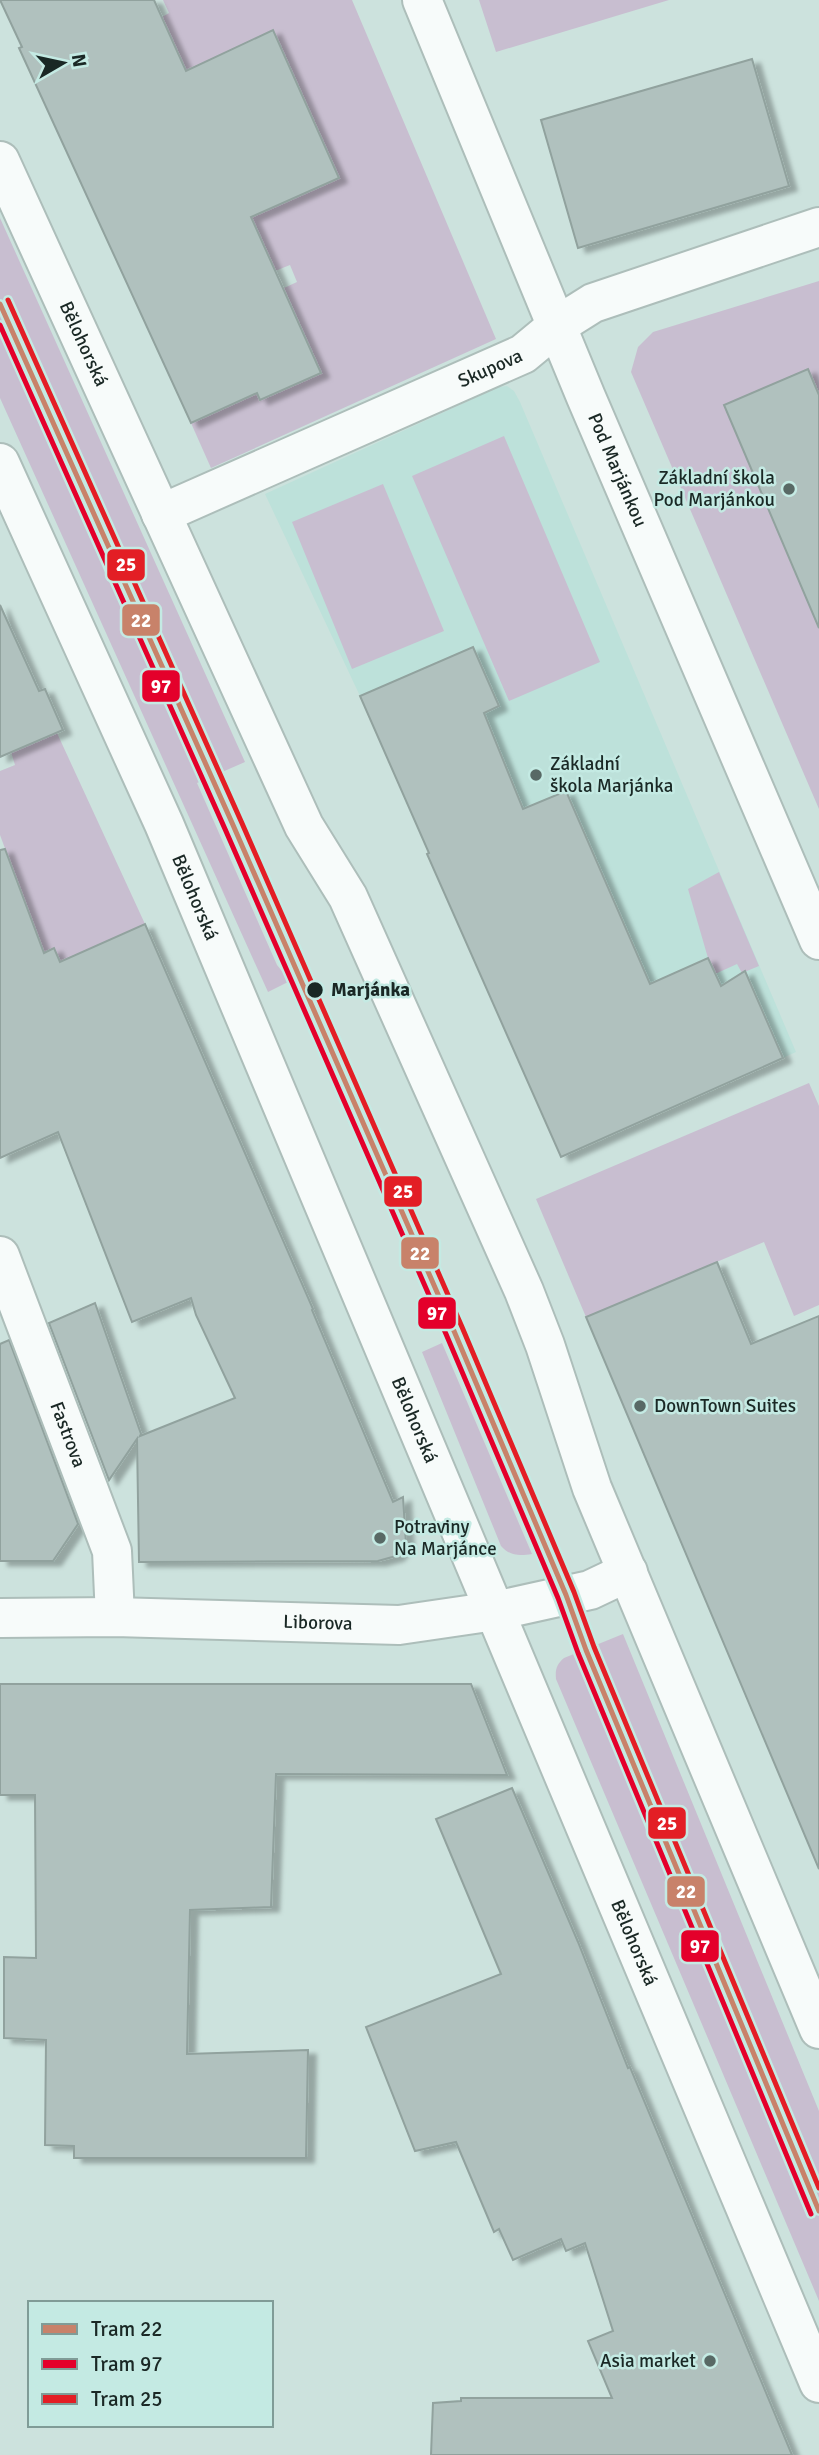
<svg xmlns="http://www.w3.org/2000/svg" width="819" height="2455" viewBox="0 0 819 2455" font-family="Signika,sans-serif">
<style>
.built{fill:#bde1da}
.green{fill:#c8bed0}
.building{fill:#b0c1be;stroke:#91a29e;stroke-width:2;filter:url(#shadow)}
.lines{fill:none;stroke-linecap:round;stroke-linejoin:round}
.minor-casing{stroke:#adbeba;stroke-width:42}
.minor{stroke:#f7fbfa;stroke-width:38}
.tram-1-casing{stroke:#c4eae3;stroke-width:10}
.tram-2-casing{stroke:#c4eae3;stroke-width:10}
.tram-3-casing{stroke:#c4eae3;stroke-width:10}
.tram-1{stroke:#c8826a;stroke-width:5}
.tram-2{stroke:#e4002b;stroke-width:5}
.tram-3{stroke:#e31e25;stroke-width:5}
.poi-dot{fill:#586965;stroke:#c4eae3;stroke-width:2.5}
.stop-dot{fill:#1a2825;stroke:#c4eae3;stroke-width:2.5}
.labels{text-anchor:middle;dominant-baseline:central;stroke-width:5;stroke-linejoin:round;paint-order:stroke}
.street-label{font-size:19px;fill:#1a2825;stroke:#c4eae3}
.poi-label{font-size:19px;fill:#1a2825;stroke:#c4eae3;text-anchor:start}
.stop-label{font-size:19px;font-weight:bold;fill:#1a2825;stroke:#c4eae3;text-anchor:start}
.line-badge{stroke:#c4eae3;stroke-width:2.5}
.badge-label{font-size:19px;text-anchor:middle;font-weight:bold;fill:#fff}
</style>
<defs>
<filter id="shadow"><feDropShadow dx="8" dy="4.5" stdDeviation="2" flood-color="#0004"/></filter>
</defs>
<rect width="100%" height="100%" fill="#cce2dd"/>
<!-- built -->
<path class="built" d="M507,386l7,5 6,11 276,650 -235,105 -134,-303 2,-1 -69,-157 -95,-202 234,-107z"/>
<!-- green -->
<path class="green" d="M163,0h189l144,339 -285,129 -20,-45 66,-30 3,7 61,-28 -37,-84 13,-6 -7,-17 -15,6 -24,-54 88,-40 -66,-146 -87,40 -24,-54 7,-4z
M479,0h190l-173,52z
M0,218l245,544 -48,21 80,182 13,16 -22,11 -268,-594z
M819,281v114l-11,-25 -84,35 74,175h21v229l-188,-437 7,-25 15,-15z
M504,436l96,226 -91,39 -97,-225z
M383,484l61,147 -92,38 -60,-147z
M57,733l88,191 -85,38 -6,-13 -10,4 -44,-118v-64l15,-6 -4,-13z
M719,872l40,94 -17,7 -5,-9 -22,10 -7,-16 -20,-69z
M809,1083l10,23v199l-25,11 -30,-74 -178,75 -50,-118z
M442,1343l90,211c-13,2 -22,2 -31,-8l-79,-194z
M623,1634l196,477v190l-263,-622c-1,-10 1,-15 8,-21z"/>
<!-- building -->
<path class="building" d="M0,0h154l32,71 87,-41 66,148 -88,39 70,156 -61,27 -3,-7 -66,30 -172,-375 3,-1z
M752,59l37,127 -211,62 -37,-128z
M808,369l11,26v233l-95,-223z
M0,605l39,86 6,-2 18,41 -63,27z
M473,647l26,59 -15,7 39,96 43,-18 84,193 58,-26 13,28 24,-15 38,87 -222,99 -134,-303 2,-1 -69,-157z
M5,849l39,104 10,-5 6,14 85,-38 168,385 -1,1 81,192 10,-5 3,47 -10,12 -18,5 -239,1 -2,-123 -28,41 -60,-157 46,-20 46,131 -1,2 95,-38 -39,-83 -5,-17 -59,24 -74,-190 -58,26v-308z
M717,1262l34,82 68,-28v553l-233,-552z
M9,1340l69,184 -25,37h-53v-217z
M0,1684h471l36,91 -231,-1 -5,133 -81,3 -3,144 121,-4 -2,108h-232v-12l-29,-1 1,-105 -42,-2v-81l32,1 -1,-163h-35z
M512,1788l66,154 50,126 2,-1 162,388h-361l2,-52 28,-2v-3h151l-24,-57 25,-10 -28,-88 -19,8 -5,-12 -48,21 -14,-31 -5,3 -38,-90 -41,9 -49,-124 135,-53 -65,-155z"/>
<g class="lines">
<!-- minor casing -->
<g class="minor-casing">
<g id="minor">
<path id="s1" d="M422,0l164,397 233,543"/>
<path id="s2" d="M0,161l304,665 44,71 176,394 21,54 47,143 227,541"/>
<path id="s3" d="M0,463l164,361 655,1559"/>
<path id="s4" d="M161,514l362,-160 35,-29 35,-22 226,-76"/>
<path id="s5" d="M0,1256l112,295 3,66"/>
<path id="s6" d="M0,1618l115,-1 284,8 96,-14 95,-21 38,-18"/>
</g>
</g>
<!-- minor -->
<use href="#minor" class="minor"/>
<!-- tram-1 casing -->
<g class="tram-1-casing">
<path id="tram-1" d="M0,304l233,521 221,506 112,264 20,55 233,561"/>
</g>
<!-- tram-2 casing -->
<g class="tram-2-casing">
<path id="tram-2" d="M0,325l225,504 221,505 112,264 20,55 233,561"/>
</g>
<!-- tram-3 casing -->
<g class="tram-3-casing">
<path id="tram-3" d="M8,300l233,521 221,506 112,265 20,55 225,541"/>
</g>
<!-- tram-1 -->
<use href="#tram-1" class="tram-1"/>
<!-- tram-2 -->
<use href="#tram-2" class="tram-2"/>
<!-- tram-3 -->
<use href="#tram-3" class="tram-3"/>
</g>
<!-- markers -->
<g class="poi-dot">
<circle cx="789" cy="489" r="7"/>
<circle cx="536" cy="775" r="7"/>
<circle cx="640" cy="1406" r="7"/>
<circle cx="380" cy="1538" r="7"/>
<circle cx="710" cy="2361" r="7"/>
</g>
<circle class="stop-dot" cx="315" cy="990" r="9"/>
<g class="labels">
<!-- street labels -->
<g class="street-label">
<text stroke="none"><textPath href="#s2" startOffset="201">Bělohorská</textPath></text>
<text stroke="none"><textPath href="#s4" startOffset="360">Skupova</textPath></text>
<text stroke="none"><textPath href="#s1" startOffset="509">Pod Marjánkou</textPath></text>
<text stroke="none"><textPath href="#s3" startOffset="476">Bělohorská</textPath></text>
<text stroke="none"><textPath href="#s3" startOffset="1043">Bělohorská</textPath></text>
<text stroke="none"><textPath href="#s5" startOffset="191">Fastrova</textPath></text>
<text stroke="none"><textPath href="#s6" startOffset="318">Liborova</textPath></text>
<text stroke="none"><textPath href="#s3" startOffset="1610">Bělohorská</textPath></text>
</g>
<!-- poi labels -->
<g class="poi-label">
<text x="775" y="478" text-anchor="end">Základní škola<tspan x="775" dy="22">Pod Marjánkou</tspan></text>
<text x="550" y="764">Základní<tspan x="550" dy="22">škola Marjánka</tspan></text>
<text x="654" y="1406">DownTown Suites</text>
<text x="394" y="1527">Potraviny<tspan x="394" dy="22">Na Marjánce</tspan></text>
<text x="696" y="2361" text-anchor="end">Asia market</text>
</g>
<!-- stop labels -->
<g class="stop-label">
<text x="331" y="990">Marjánka</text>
</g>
</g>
<g class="line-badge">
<rect x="106" y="548" width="40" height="34" rx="7" fill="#e31e25"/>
<rect x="121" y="603" width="40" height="34" rx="7" fill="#c8826a"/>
<rect x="141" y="669" width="40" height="34" rx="7" fill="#e4002b"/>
<rect x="383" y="1175" width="40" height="33" rx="7" fill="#e31e25"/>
<rect x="400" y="1236" width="40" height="34" rx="7" fill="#c8826a"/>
<rect x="417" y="1296" width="40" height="34" rx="7" fill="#e4002b"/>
<rect x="647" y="1806" width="40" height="34" rx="7" fill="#e31e25"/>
<rect x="666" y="1875" width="40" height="33" rx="7" fill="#c8826a"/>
<rect x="680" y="1929" width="40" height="34" rx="7" fill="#e4002b"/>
</g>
<g class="badge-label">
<text x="126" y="571">25</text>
<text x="141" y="627">22</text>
<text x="161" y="693">97</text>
<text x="403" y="1198">25</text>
<text x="420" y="1260">22</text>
<text x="437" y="1320">97</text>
<text x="667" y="1830">25</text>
<text x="686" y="1898">22</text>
<text x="700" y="1953">97</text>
</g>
<!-- legend -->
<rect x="28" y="2301" width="245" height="126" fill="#c4eae3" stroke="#809c97" stroke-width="2"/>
<rect x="42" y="2324" width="35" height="10" fill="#c8826a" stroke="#809c97" stroke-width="2"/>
<text x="91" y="2336" font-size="21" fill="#1a2825">Tram 22</text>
<rect x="42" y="2359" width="35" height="10" fill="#e4002b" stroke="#809c97" stroke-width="2"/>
<text x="91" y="2371" font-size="21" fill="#1a2825">Tram 97</text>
<rect x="42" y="2394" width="35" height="10" fill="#e31e25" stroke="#809c97" stroke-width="2"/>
<text x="91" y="2406" font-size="21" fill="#1a2825">Tram 25</text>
<!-- north arrow -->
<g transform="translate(63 63) rotate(81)" stroke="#c4eae3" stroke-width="5" paint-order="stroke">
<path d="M0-5L12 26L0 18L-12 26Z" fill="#1a2825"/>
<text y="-10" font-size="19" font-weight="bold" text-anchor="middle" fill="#1a2825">N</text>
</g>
</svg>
